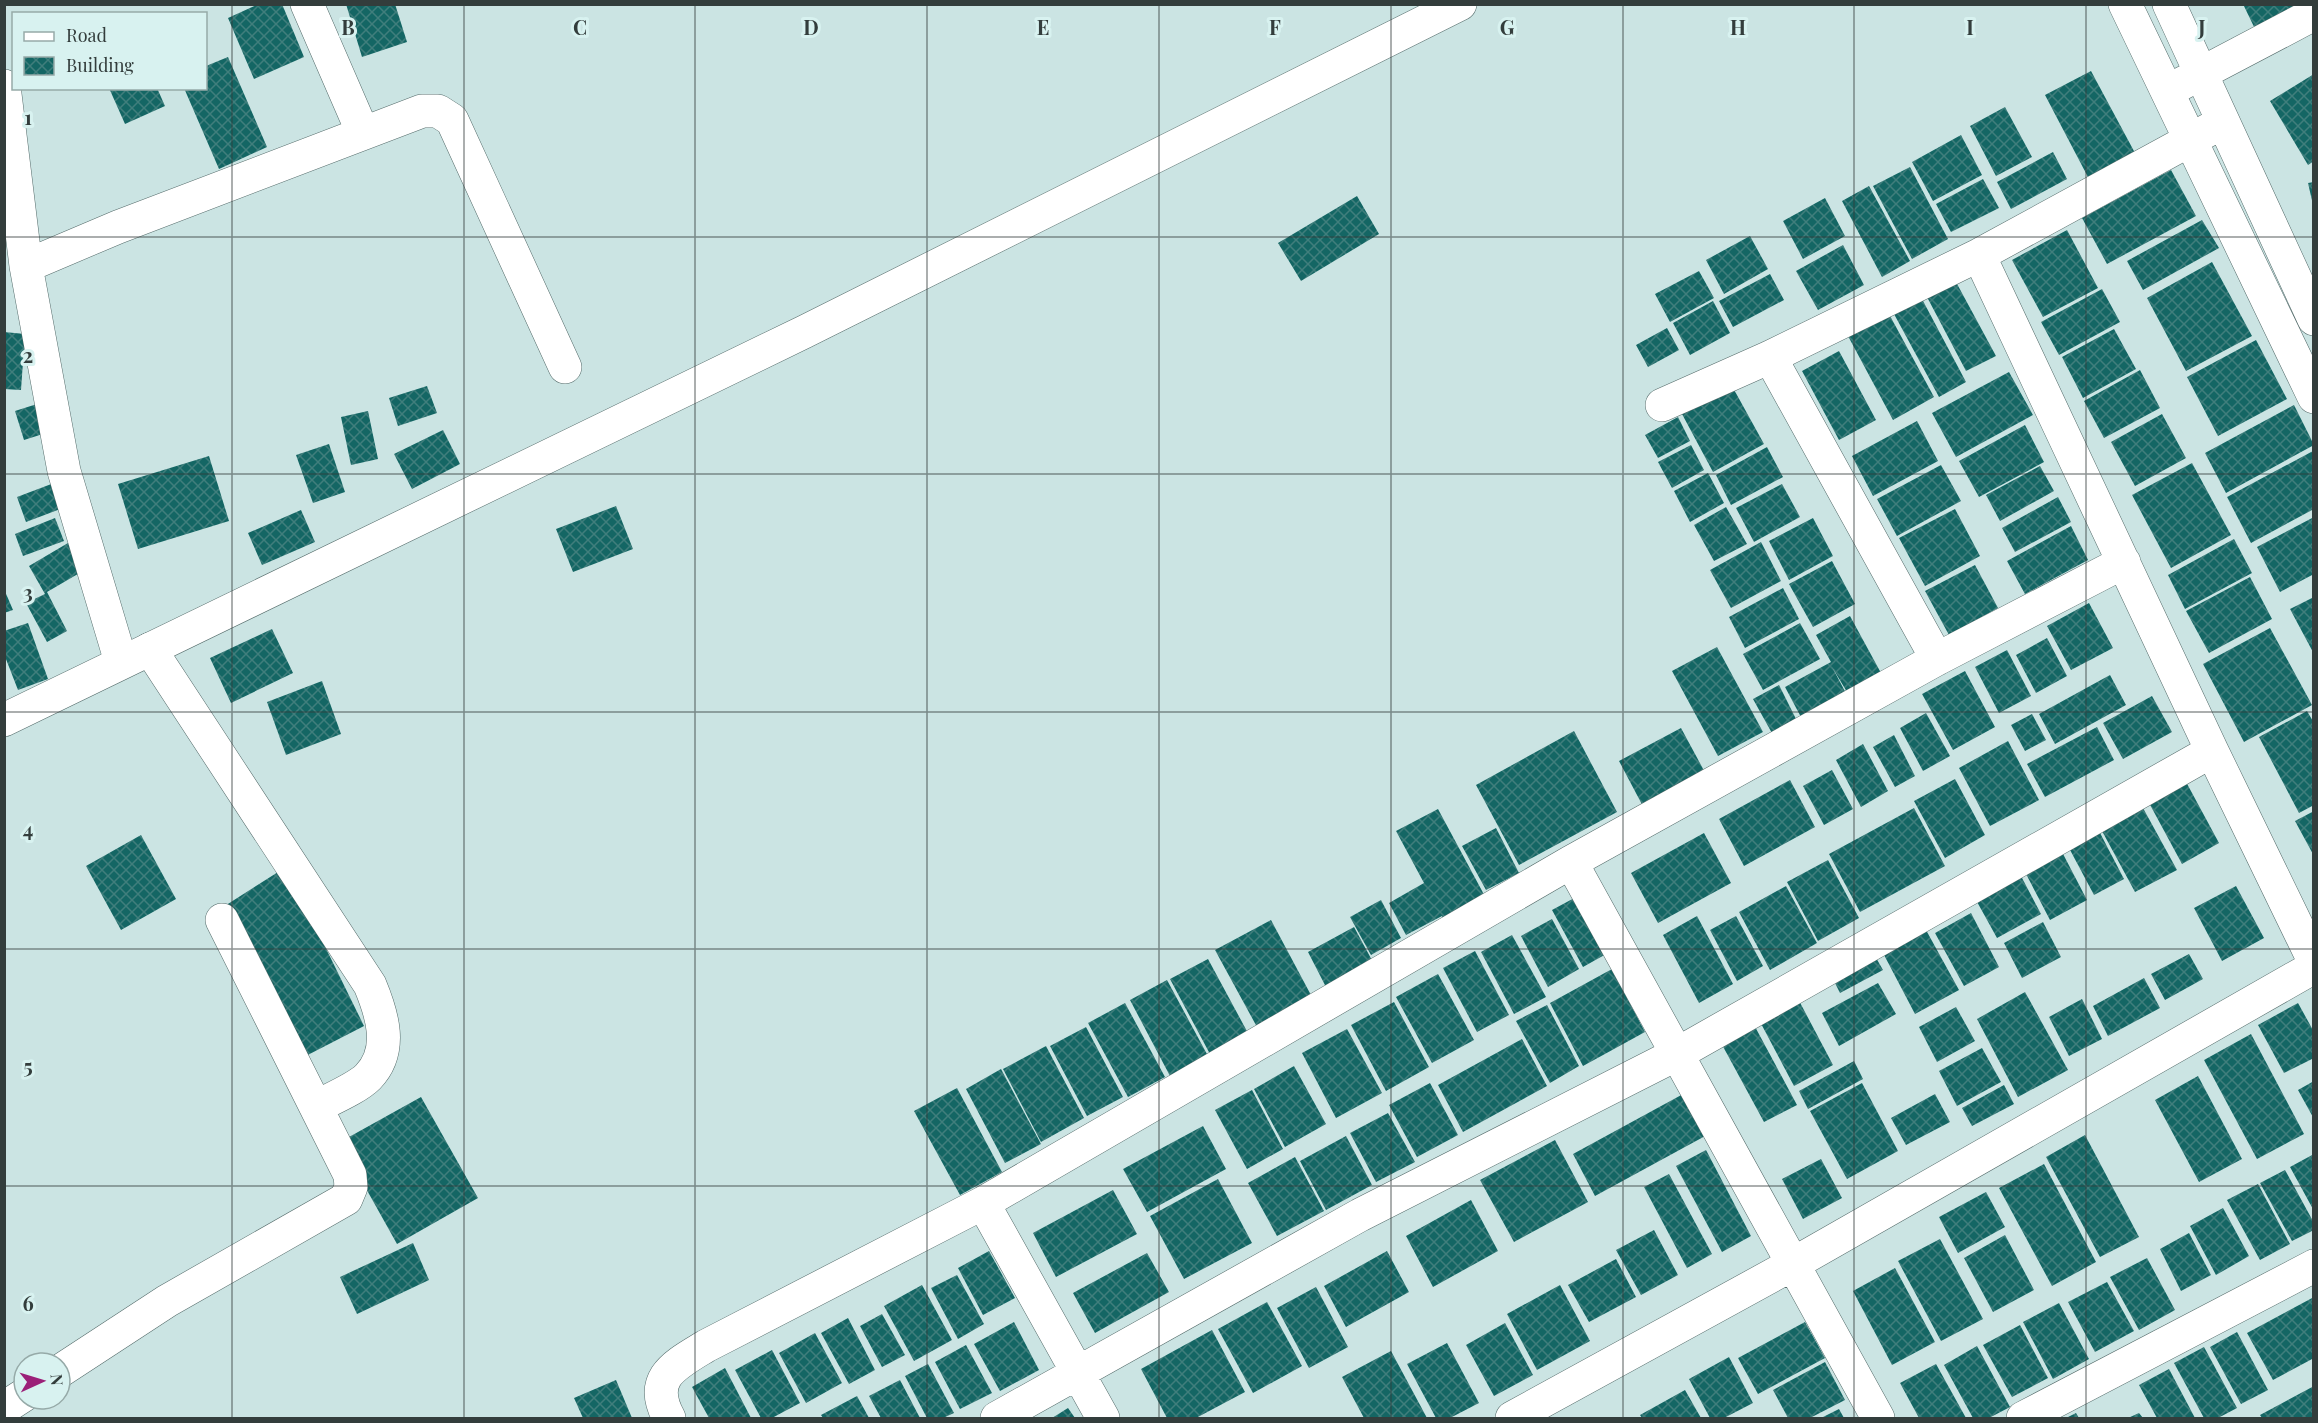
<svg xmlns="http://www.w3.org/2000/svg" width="2318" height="1423" viewBox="0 0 2318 1423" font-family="'Playfair Display',serif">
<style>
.building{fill:url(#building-cross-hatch)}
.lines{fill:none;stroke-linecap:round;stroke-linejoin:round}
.minor-casing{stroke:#546b6a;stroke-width:34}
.tertiary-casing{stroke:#546b6a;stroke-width:34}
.minor{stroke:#fff;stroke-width:33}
.tertiary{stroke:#fff;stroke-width:33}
.grid{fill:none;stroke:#333d3c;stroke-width:1.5;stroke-opacity:0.55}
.grid-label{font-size:20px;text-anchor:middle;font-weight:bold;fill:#333d3c;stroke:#d8f2f0;stroke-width:6;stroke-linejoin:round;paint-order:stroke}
</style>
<defs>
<pattern id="building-cross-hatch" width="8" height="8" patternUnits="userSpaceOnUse" patternTransform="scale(1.5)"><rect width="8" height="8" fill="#146664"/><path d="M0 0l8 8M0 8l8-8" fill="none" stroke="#407e7c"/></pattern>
</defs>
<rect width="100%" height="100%" fill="#cbe4e3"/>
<!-- building -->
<path class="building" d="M259,4h23l22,53 -50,22 -26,-61z
M346,4h49l12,38 -45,15z
M2243,4h66l-53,27z
M228,57l39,90 -48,22 -35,-81h22v-22z
M2091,71l44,82 -46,26 -44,-84z
M2314,74v87l-6,4 -38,-64z
M109,88h48l8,18 -40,18z
M2005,107l27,50 -36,19 -26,-50z
M1961,135l21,40 -49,26 -21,-39z
M2053,152l14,27 -56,30 -14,-27z
M1910,167l38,72 -36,20 -39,-73z
M2171,170l25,46 -89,48 -25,-46z
M1983,179l16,29 -48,24 -15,-28z
M2314,182v23h-1l-5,-22z
M1869,186l41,75 -28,16 -40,-76z
M1357,196l22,38 -78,47 -23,-38z
M1825,198l20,38 -42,23 -20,-38z
M2202,220l17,28 -76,42 -16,-29z
M2067,230l31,58 -55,29 -31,-57z
M1750,236l18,33 -44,25 -18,-34z
M1843,245l21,40 -46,25 -22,-39z
M2212,262l40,74 -66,35 -39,-73z
M1699,271l15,27 -44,24 -15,-28z
M1770,274l14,26 -51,27 -14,-26z
M1956,282l40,74 -30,15 -39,-74z
M2102,289l18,33 -61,33 -18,-33z
M1922,299l44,83 -27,15 -45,-83z
M1713,301l17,32 -40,22 -17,-32z
M1889,314l45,83 -41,23 -45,-84z
M1667,328l12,22 -31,17 -12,-22z
M2114,329l22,40 -53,29 -21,-41z
M4,332l21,2 -4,56 -17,-1z
M2256,340l31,59 -69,37 -31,-59z
M1839,351l37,69 -37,20 -37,-69z
M2140,370l20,38 -56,30 -20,-37z
M2009,372l24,43 -77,42 -24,-44z
M427,386l10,27 -39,13 -9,-28z
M1732,386l32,58 -51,28 -31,-58z
M37,404l9,29 -22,7 -9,-29z
M2294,405l20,40 -88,48 -21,-40z
M368,411l10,48 -27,6 -10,-48z
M2162,414l24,44 -51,28 -24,-44z
M1678,417l12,24 -32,17 -13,-23z
M1917,421l21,40 -65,35 -21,-40z
M2025,425l19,37 -65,35 -20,-36z
M443,430l17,34 -48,25 -18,-35z
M329,444l16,48 -32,11 -17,-48z
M1691,445l13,25 -32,18 -14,-26z
M1767,447l16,30 -52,28 -15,-30z
M2313,451l1,58 -63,34 -24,-46z
M209,456l20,65 -91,28 -20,-65z
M2192,463l39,72 -60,33 -39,-73z
M1941,465l20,36 -64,35 -20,-37z
M2040,466l14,25 -54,30 -14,-26z
M1708,473l16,30 -34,19 -16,-31z
M54,483l9,25 -37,14 -9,-25z
M1782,484l18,33 -46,25 -18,-34z
M2058,497l13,25 -56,30 -13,-24z
M616,506l17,43 -60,23 -17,-43z
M1726,507l21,37 -33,17 -20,-36z
M1955,509l25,47 -55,30 -26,-48z
M301,510l14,32 -53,23 -14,-32z
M2314,517v57l-34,18 -23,-45z
M55,518l9,23 -41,15 -8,-22z
M1813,518l20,38 -44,24 -20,-39z
M2071,526l17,34 -63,34 -18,-33z
M2234,539l18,34 -67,36 -17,-34z
M1761,542l20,39 -50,27 -21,-38z
M68,543l15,28 -36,21 20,39 -20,11 -21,-39 19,-9 -16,-28z
M1832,561l23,43 -42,23 -24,-43z
M1975,565l23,43 -49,27 -24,-44z
M2250,577l22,42 -63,34 -23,-42z
M1783,588l16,31 -54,29 -16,-31z
M4,589l9,21 -9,3z
M2314,597v57l-24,-45z
M2089,603l24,45 -42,22 -24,-44z
M1850,616l31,57 -34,19 -15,-25 15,28 -45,24 -17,-32 46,-25 -15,-27z
M28,623l20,56 -30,11 -14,-36v-23z
M1800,623l20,36 -57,31 -20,-36z
M2270,628l42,77 -68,37 -41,-78z
M272,629l21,44 -62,30 -21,-45z
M2047,638l20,38 -31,17 -20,-38z
M1717,647l46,85 -45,24 -46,-85z
M2007,650l24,46 -32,17 -24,-46z
M1965,671l30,56 -42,23 -31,-56z
M2110,675l16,30 -71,39 -16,-30z
M322,681l19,53 -55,21 -19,-53z
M1779,685l18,36 -24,14 -20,-36z
M2152,696l20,36 -49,27 -20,-36z
M2307,711l7,12v82l-15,8 -40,-76z
M1926,713l24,43 -27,15 -23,-43z
M2032,714l14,26 -21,11 -14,-26z
M2097,727l17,33 -69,37 -18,-33z
M1681,728l27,50 -62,34 -27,-51z
M1574,731l43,81 -98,53 -43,-80z
M1894,735l21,41 -20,11 -22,-40z
M2008,741l31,59 -49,26 -31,-58z
M1863,744l25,47 -27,16 -25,-47z
M1832,770l21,39 -29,16 -21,-39z
M1955,779l30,56 -40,23 -31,-57z
M1790,780l25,47 -71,39 -25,-47z
M2185,780l34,63 -37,21 -34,-63z
M1914,808l31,58 -85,46 -31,-58z
M2143,808l34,62 -42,22 -33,-61z
M1438,809l50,93 -42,23 -4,-9 -36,19 -17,-32 35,-20 -28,-52z
M2314,811v45l-19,-35z
M1496,828l23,45 -33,17 -24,-44z
M2099,831l25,48 -30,16 -25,-47z
M1704,833l27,50 -73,40 -27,-50z
M141,835l35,64 -55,31 -35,-64z
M2062,852l25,48 -37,20 -25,-48z
M1828,860l31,58 -41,23 -31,-59z
M286,867l78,159 -66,34 -78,-151z
M2021,876l20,38 -44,24 -21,-38z
M1786,886l31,57 -47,27 -31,-58z
M2236,886l28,52 -42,23 -28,-53z
M1578,896l30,57 -25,14 -31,-57z
M1381,900l20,38 -30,17 -21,-38z
M1971,913l28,54 -35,19 -29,-53z
M1697,916l36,68 -34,19 -36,-68z
M1736,916l27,50 -26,15 -27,-51z
M1552,919l27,50 -31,18 -27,-51z
M1271,920l41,77 -55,30 -42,-77z
M2043,922l18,35 -39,21 -18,-35z
M1354,927l20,37 -47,25 -19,-37z
M1926,930l33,60 -44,24 -32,-61z
M1512,935l34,62 -32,17 -33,-62z
M1871,949l12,21 -43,23 -11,-22z
M1475,951l34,64 -32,17 -34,-64z
M2189,954l14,25 -38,21 -14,-26z
M1208,959l41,76 -38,21 -41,-77z
M1612,969l33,63 -62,34 -33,-63z
M1438,974l36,66 -42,23 -36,-66z
M2144,978l16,30 -52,28 -15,-30z
M1167,980l41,76 -38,20 -40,-76z
M1878,983l18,31 -57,32 -17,-33z
M2025,992l43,78 -50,27 -41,-78z
M1796,995l37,70 -39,21 -37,-70z
M2082,999l20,40 -33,17 -20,-39z
M1394,1002l35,65 -43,24 -35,-66z
M1125,1003l40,74 -37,20 -40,-74z
M2298,1003l16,29v26l-30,15 -26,-48z
M1547,1005l32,61 -29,17 -34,-62z
M1956,1007l19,34 -38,21 -18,-35z
M1753,1023l44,82 -33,17 -44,-81z
M1086,1027l37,70 -36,19 -37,-70z
M1347,1029l35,64 -46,25 -34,-65z
M2251,1034l53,100 -47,25 -53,-99z
M1522,1039l25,47 -84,46 -25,-47z
M1046,1046l38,72 -43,24 -38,-73z
M1982,1048l19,34 -44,24 -18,-35z
M1854,1061l9,18 -55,30 -9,-18z
M1294,1066l32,58 -41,23 -31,-58z
M1001,1069l40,75 -36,19 -39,-74z
M2198,1076l44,83 -43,23 -44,-82z
M2314,1081v38l-16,-29z
M1430,1083l28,52 -41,22 -28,-52z
M1862,1083l36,68 -51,28 -37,-68z
M2004,1085l10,19 -42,22 -10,-18z
M957,1088l45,84 -42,23 -46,-84z
M1252,1090l31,59 -36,20 -32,-59z
M1685,1093l22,42 -112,61 -22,-42z
M1935,1094l15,28 -44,23 -15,-27z
M421,1097l57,101 -81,46 -57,-102z
M1388,1113l27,49 -39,20 -26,-49z
M1203,1126l23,43 -79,43 -24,-43z
M2085,1135l54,102 -39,20 -54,-100z
M1346,1136l26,49 -46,25 -26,-49z
M1555,1140l33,62 -74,40 -34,-62z
M1706,1150l45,86 -29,16 -46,-86z
M2314,1154v57l-24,-44z
M1295,1157l29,54 -47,25 -29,-53z
M1821,1159l21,39 -39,21 -21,-40z
M2044,1164l52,98 -44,24 -53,-98z
M2285,1170l29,53v7l-22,11 -32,-58z
M1669,1174l43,80 -25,14 -43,-81z
M1218,1179l34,64 -68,36 -34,-63z
M2258,1184l32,60 -30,16 -33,-60z
M1113,1190l24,44 -81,43 -23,-44z
M1986,1192l19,35 -47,26 -19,-36z
M1471,1200l27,51 -65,36 -27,-51z
M2223,1208l26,48 -33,19 -26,-49z
M1654,1230l24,45 -37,20 -25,-45z
M2189,1233l22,42 -30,16 -21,-42z
M2005,1235l29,55 -41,22 -29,-54z
M1940,1239l43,80 -42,22 -43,-80z
M413,1243l16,37 -72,34 -17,-37z
M989,1251l26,47 -32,17 -25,-47z
M1387,1251l22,41 -63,35 -22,-41z
M1147,1253l22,39 -74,41 -22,-40z
M2147,1258l28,52 -36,20 -29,-53z
M1616,1259l20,38 -47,25 -21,-37z
M1895,1268l40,74 -43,23 -39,-74z
M957,1275l27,49 -26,15 -27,-51z
M2107,1282l27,49 -39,21 -27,-50z
M922,1285l30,55 -38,21 -30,-55z
M1560,1285l30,56 -53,29 -30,-56z
M1316,1287l32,60 -39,21 -32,-60z
M2314,1297v61l-41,22 -26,-47z
M1267,1302l35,64 -49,27 -35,-64z
M2059,1303l30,56 -36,20 -30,-57z
M882,1314l23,41 -23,12 -22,-41z
M848,1318l27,52 -26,14 -28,-51z
M1014,1322l25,48 -39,21 -26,-47z
M1805,1322l20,36 -67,36 -20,-36z
M1505,1323l28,52 -39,21 -28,-51z
M2020,1325l28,53 -36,19 -29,-52z
M1212,1330l33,62 -49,26h-29l-26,-49z
M2237,1332l31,58 -27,14 -31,-57z
M815,1333l27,50 -36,20 -27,-50z
M1447,1343l32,60 -29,15h-14l-29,-54z
M966,1345l26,48 -32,16 -25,-47z
M1977,1346l33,61 -21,11h-16l-29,-53z
M2204,1347l33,61 -19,10h-14l-30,-55z
M772,1350l28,53 -28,15h-11l-26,-48z
M1391,1351l36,67h-63l-22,-41z
M1729,1357l24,46 -29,15h-14l-21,-39z
M1825,1362l20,38 -35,18h-22l-15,-28z
M928,1364l26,49 -11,5h-16l-22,-42z
M1936,1364l30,54h-47l-19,-35z
M725,1368l26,50h-42l-17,-31z
M2169,1369l26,49h-38l-18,-33z
M616,1380l16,38h-49l-9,-20z
M900,1380l20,38h-39l-12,-22z
M2314,1386v32h-52l-2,-3z
M1685,1390l16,28h-59l-2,-3z
M857,1396l12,22h-46l-2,-3z
M1068,1408l7,10h-23z
M1839,1409l5,9h-23z
M2076,1413l3,5h-13z
M2139,1413l4,5h-15z"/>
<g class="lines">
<!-- minor casing -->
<g class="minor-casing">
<path id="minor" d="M307,4l56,129
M2125,4l189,393
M2169,4l145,315
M2181,84l133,-70
M4,86l22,180 38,205 57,191
M1979,255l233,496 102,210
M26,266l92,-39 304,-116h16l14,9 113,247
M1770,357l167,302
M1662,405l108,-48 209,-102 244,-133
M150,649l220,336c12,29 24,65 -2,92 -11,11 -37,22 -52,30
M1571,862l307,556
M983,1203l120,215
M60,1371l107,-70 179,-102 5,-12 -1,-12 -128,-255
M4,1408l20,-13
M669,1418c-22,-40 6,-53 37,-72l277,-143 588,-341 366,-203 187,-97
M997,1418l363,-203 317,-161 535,-303
M1512,1418l281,-154 521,-297
M2023,1418l291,-152"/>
</g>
<!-- tertiary casing -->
<g class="tertiary-casing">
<path id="tertiary" d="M4,720l800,-388 656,-328"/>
</g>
<!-- minor -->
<use href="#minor" class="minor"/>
<!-- tertiary -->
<use href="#tertiary" class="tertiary"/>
</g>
<!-- grid -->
<path class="grid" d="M232,4v1414M464,4v1414M695,4v1414M927,4v1414M1159,4v1414M1391,4v1414M1623,4v1414M1854,4v1414M2086,4v1414M4,237h2310M4,474h2310M4,712h2310M4,949h2310M4,1186h2310"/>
<g class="grid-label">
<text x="348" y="35">B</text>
<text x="580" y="35">C</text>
<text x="811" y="35">D</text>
<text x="1043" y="35">E</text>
<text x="1275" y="35">F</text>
<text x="1507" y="35">G</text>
<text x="1738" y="35">H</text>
<text x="1970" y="35">I</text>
<text x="2202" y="35">J</text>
<text x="28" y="125">1</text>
<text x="28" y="363">2</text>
<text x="28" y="600">3</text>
<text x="28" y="837">4</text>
<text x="28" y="1074">5</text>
<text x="28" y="1311">6</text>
</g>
<!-- border -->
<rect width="2318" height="1423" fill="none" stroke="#333d3c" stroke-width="12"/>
<!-- legend -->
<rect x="12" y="12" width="195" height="78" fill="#d8f2f0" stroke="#96aaa8" stroke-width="1.5"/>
<rect x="24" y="32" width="30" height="9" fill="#ffffff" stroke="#96aaa8" stroke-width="1.5"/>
<text x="66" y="42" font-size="18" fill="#333d3c">Road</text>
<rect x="24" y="57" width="30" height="18" fill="url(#building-cross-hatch)" stroke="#96aaa8" stroke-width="1.5"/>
<text x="66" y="72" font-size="18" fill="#333d3c">Building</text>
<!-- north arrow -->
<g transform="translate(42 1381) rotate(86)"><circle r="28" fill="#d8f2f0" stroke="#96aaa8" stroke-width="1.5"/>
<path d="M0-4.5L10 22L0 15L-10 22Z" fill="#9b2078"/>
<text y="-9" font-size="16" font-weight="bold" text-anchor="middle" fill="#333d3c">N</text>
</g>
</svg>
